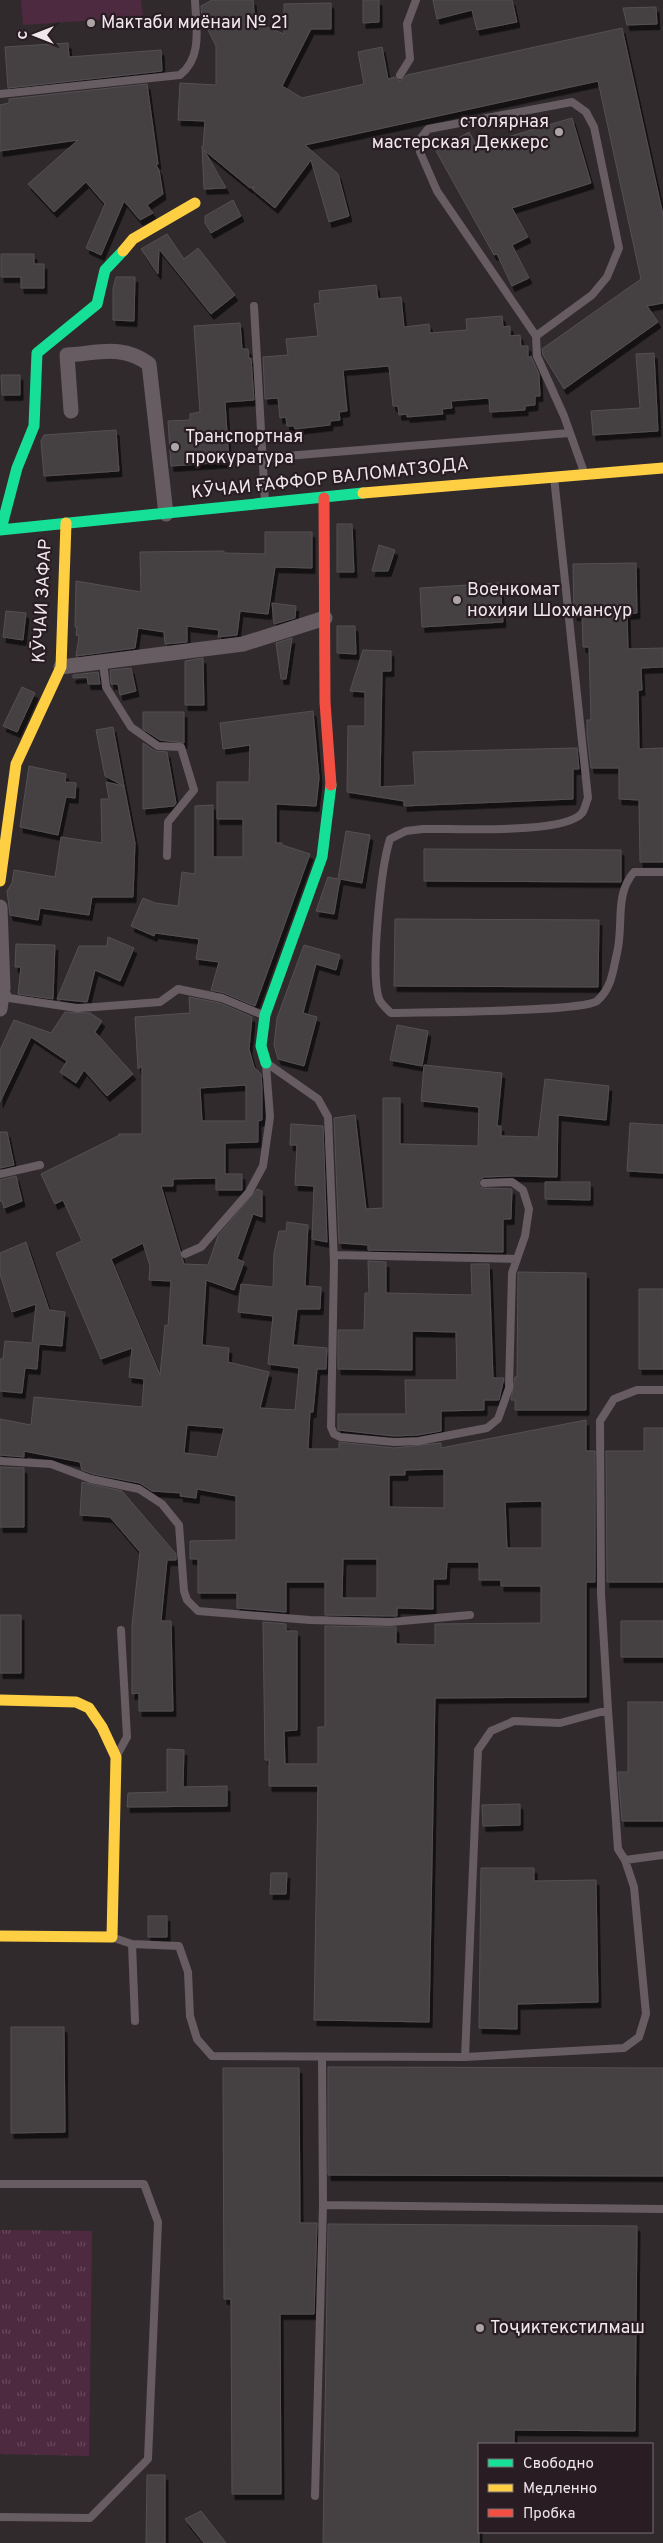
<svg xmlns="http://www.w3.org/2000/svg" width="663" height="2543" viewBox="0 0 663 2543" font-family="Overpass,sans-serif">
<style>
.grass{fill:url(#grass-tufts)}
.pitch{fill:#4e2a40}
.building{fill:#443f42;stroke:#555053;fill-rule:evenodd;filter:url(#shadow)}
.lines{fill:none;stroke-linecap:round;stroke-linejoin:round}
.lane{stroke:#665c62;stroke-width:8}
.street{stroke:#665c62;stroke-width:15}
.fast{stroke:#16e098;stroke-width:11}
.slow{stroke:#ffcf43;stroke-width:11}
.jam{stroke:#f24e42;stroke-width:11}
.poi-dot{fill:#aca5a8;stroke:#291d23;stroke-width:2}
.labels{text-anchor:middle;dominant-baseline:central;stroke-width:4.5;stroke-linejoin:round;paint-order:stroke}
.poi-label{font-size:18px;fill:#efe7eb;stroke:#291d23;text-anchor:start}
.street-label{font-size:18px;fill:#efe7eb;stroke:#291d23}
</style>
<defs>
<pattern id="grass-tufts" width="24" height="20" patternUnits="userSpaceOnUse" patternTransform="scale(1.25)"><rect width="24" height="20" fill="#4e2a40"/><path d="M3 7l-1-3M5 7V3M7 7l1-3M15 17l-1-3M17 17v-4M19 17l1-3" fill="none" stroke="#68495c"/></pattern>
<filter id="shadow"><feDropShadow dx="3" dy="5.5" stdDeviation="0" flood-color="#0009"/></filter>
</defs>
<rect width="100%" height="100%" fill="#302a2d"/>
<!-- grass -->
<path class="grass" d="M0,2230l92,1 -3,225 -89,-2z"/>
<!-- pitch -->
<path class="pitch" d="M21,0h120l2,17 -120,8z"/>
<!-- building -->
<path class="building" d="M212,0h41l2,22 29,12v-30l47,-1v26h-20l-29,57 20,12 62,-14 -6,-32 24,-5 6,32 7,-2 5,4 7,-6 215,-47 41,187v88l-16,3 11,16 -94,67 -21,-34 -1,-6 99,-70 -43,-198 -293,64 33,29 11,42 -20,6 -18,-62 -36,48 -23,-19 3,-2 -5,1 -46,-38 22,38 -22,1 -2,-43 1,1 2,-26 -27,-1 2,-37 36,2v-39l-14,-28 -1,-12z
M363,0h16v22l-16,1z
M433,0h79l5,22 -40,8 -5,-20 -35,9z
M656,7l1,17 -30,1 -4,-17z
M68,43l1,14 92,-7 1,21 -154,17 -3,-41z
M147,84l11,80 -2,1 3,5 4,24 -16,11 6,8 -13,7 -16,-19 -23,54 -15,-7 19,-44 -19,-22 -32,30 -26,-28 50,-44 -78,11v-46l9,-2v-4z
M572,118l19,65 -79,25 16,29 -16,8 17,33 -17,8 -15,-32 -3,1 -58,-104 33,-19 8,14z
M233,200l8,16 -30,17 -6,-10v-7z
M167,234l17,25 14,-11 37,47 -24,19 -52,-65 -1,25 -17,-25z
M1,254h33v10h10v24h-23v-11h-20z
M116,277h19l-1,44 -21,-1v-31z
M376,285l2,14 23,-2 3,30 25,-3 1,9 37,-3 -1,-11 36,-3 1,11 7,-1v10l10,-1 1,11h7v12l3,-2 8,18 1,22h-5v9l-10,1v4l-35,2 -1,-14 -38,3 1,7 -10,1 1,5 -36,3v-3l-8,1 -1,-9h-5l-4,-40 -46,4 4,41 -8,1 1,8 -10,1v4l-35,4 -1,-3h-7l-1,-9 -6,1 -2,-20 -13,1 -2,-42 25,-2 -2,-16 32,-3 -4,-32 6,-1 -1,-12z
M240,323l2,26h6l1,10 2,-1 3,42 -29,2 4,60 -58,4 -3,-45 22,-1v-6l10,-2 -6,-86z
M654,353l4,78 -65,4 -2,-24 49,-3 -4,-54z
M1,375h19v20h-18z
M116,430l3,41 -75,5 -3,-35 3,-6z
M337,524h15l2,48h-17z
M265,532h47v36l-37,-1 -7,47 -28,-3 -3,24 -19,2 1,-7 -32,-4v16l-22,2 -1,-12 -26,-4 -3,20 -59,8 3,-20 -3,-1 1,-8h-2l1,-46 65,11 -1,-40 84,-1v2l41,1z
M379,545l16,5 -7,21h-16z
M636,563l1,50 -10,1 1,35 35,-1v19l-22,1 1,22h-4l1,59 24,-1v114h-23l-1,-62 -20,-1v-31h-28l-4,-34v-14h4l-2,-73h-6l-1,-32h-8l-1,-51z
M500,583l3,39 -81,5 -2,-39z
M272,603l24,3 -1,12 -21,6z
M6,611l20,2 -3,27 -20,-3z
M337,626h18l1,28 -19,-1z
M292,638l-6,41h-5l-5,-36z
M363,650l28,1v20h-9l-2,116 35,-2 -2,-33 164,-4 2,21h-6v30l-169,7v-5l-57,-9 1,-66h17v-34l-15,-1z
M203,658l1,47h-19v-44z
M131,668l5,23 -16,4 -2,-11h-7l-1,-14z
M98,672l2,12h-12l-1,-7 -14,1v-3z
M22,687l13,6 -18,39 -14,-6z
M313,711l6,67 -3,28 -40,-2v39h6v2l28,9 -55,152 -31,-13 -13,-3 8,-28 -23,-3 3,-20 -44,-6 -1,3 -23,-10 12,-28 12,5 23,3 4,-34 13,2v-68l18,-1v52h30v-38h-26v-37h32l1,-37 -27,4 -3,-26z
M143,712h41v31l-24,-3 -17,-11z
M113,727l11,59 -19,-10 -9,-46z
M143,743l12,8 12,1 9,51 -2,3 -31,3z
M29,766l37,8 -1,8 11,1 -1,15 -9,-1 -8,38 -38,-8z
M106,782l18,4 11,57 -2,54h-41l-3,18 -49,-7 -2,12 -28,-5 -3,-24 5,-8 2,-13 41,7 6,-40 41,6 -1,-44h8z
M346,831l24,4 -8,48 -22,-4 -6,35 -18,-3 12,-34 10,2z
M424,849l197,1v32l-197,-1z
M395,919l204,1 -1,67 -204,-1z
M108,937l26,11 -14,33 -25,-11 -8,32 -30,-3 22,-53h28z
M16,944l39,1 -2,54 -35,-5 3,-27h-6z
M304,945l36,10 -4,15 -20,-6 -13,49 14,4 -13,49 -26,-7 -4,-14 3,-27z
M189,997l31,6 32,14 -3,32 5,18 7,7 1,14v32l-4,1v21l-33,1v31h17v16h-26v-12l-43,1v7h-12l23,78 24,1 10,-29 39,-47 5,2v26l-9,-3 -16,45 7,3 -10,28 -28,-10 -4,65 27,3 -1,14 41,10 -9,36 35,2 4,-42 -31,-4 5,-48 -35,-4 3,-28 32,3 1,-34 5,-22h7l1,-9 21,3 -3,61 16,1 -1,22h-23l-4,36 34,3 -1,21h-9l-4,43h-3l-2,37h31v-7l55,6 47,-5v5l145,-28v31h9v131h-9v115l-151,1 -6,324 -115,-2 4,-234h-49v-26h-4l-2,-138 23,2v7h11v99l-13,1 1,33h33v-37h7v-101l71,1v17l39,1v-21l106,-1v-37h-40v-6h-22v-18h-32l-1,17h-13v30l-36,-1v8h-6l-66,-1v-33h-39v30l-49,-4v-15h-39v-34h-8v-18l46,-1v-44l-39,-7 -1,9 -16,-2 1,-3 -29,-2 -12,-8 -47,-9 -11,-4 -2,-8 -56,-11v6l-24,-2v-36l31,6 3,-28 108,10 2,-28 -15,-2 3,-29 -31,11 -45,-106 26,-12 -19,-41 -8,4 -14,-30 77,-38 1,-2h23v-68l-4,3 -3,-52 55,-4zM246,1085v36h-44l-2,-33zM143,1243l7,23 -1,14 22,1 -3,45 -3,-1 -5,50 -49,-116zM187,1425l37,3 -7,29 -33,-4zM444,1469v39l-55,-1v-32h16v-5zM542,1501v47h-35l-2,-46zM343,1559h34v39h-35z
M65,1012l25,1 12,8 -7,11 38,42 -26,22 -23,-26 -8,13 -16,-11 7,-11 -36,-24 -31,65v-52l14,-30 37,13z
M397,1025l31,6 -6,35 -32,-6z
M424,1065l78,8 -5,53h4v10l37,1 7,-58 64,7 -3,34 -48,-5 -1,62 -44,-1 -29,1 -5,3v6l3,2 30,1 -1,30h-8v33l-135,-2v-5l-29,-2 -5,-125 21,-3 11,94 17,-1v-110h17v46l78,2 1,-39 -58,-6z
M630,1123l33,2v48l-36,-2z
M291,1124l32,2 4,116 -15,-3 2,-53 -19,-1 2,-40h-7z
M0,1132h7l7,33 -14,3z
M16,1176l6,25 -18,7 -2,-7h-2v-21z
M545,1182h45v18l-45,-1z
M26,1242l23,68 16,2 -3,34 -23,-2 -2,25 -12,-1 -3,25 -22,-2v-32h3l2,-18 27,2 4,-39 -24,8 -12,-38v-21z
M368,1261l18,1v31l86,2 -1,-31h18l4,114h11l-5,22h-15v10l-43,1v20l-23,4 -24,1 -56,-6v-16h68l-1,-34h52l-1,-48 -44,-1v39l-74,-1v-39h26l1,-37h4z
M518,1272l68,1v137h-71v-10h-4l4,-23h2z
M639,1289h24v80h-24z
M644,1428h19v154h-56l-1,-131h38z
M0,1467l24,1v59h-24z
M82,1482l40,9 54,63v6h-9l-6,61h10l2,90h-34v-18l-7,1v-69l8,-73 -30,-35 -30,-2z
M0,1615h21v58h-21z
M621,1621h42v36h-42z
M628,1702h35v119h-41l-4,-49h10z
M167,1749l17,1 -1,37 44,-1v20l-100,1 1,-14 39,-1z
M520,1804v21l-37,1 -1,-21z
M481,1868h53v13l62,-1 2,122 -81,2v25l-38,-1z
M271,1873h16l-1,21h-16z
M148,1916h19v21h-19z
M11,2027h53l1,105 -54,1z
M328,2067l335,1v108l-335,-1z
M223,2068h76l1,155h17l-3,91h-34l1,180h-49l-1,-195h-7z
M328,2224l309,2 -2,205 -121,-1v14h-35v99h-156z
M147,2475h18v68h-19z
M201,2511l25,32h-22l-19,-24z"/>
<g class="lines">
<!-- lane -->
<path class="lane" d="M400,75l10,-16 -3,-35 9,-24
M0,94l180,-19c23,-18 16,-49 15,-75
M254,306l11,196
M536,336l-99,-145 -17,-39v-13l8,-10 144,-27 14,10 8,15 25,121 -12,29 -15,18 -56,41 1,20 27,60 20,56
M262,458l307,-25
M554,477l34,321c-2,4 -3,11 -6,15 -18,22 -129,15 -159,16l-17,2 -16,8c-9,28 -20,133 -11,160 2,5 8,10 12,14 29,-1 192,-1 206,-12 15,-13 16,-31 20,-48 7,-28 -3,-58 17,-81h29
M103,662l3,25 25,40 27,19 23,1 13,43 -26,32 -1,34
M4,989l5,9 68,10 18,-1 65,-5 18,-13 44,9 41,17
M268,1064l50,35 10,18 6,146 -3,164 3,7 6,3 54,5 25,-1 68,-13 11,-9 11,-31 3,-115 13,-37 4,-27 -6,-19 -11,-8 -28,1
M0,1174l40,-9
M185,1254l16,-7 48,-55 14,-26 7,-49 -4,-52
M334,1255l183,4
M0,1461l51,3 40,15 48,10 23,15 17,21 5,66 3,9 11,11 112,9 81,2 79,-7
M117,1755l10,-18 -6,-107
M625,1860l38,-5
M114,1938l18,6 47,2 9,26 2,44 7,23 15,17 253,1 159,-9 15,-11 7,-23 -12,-127 -9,-27 -7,-11 -10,-139
M132,1944l3,77
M465,2057l13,-307 13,-19 23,-10 46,2 48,-13 -7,-116 -1,-173 14,-22 23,-9h26
M0,2184h144l14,38 -10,237 -58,59 -90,-1
M323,2205l340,4
M315,2496l8,-291 -1,-147"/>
<!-- street -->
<path class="street" d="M71,411l-4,-56c32,-2 55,-11 82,9l17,150
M61,667l182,-23 82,-26
M0,907l3,81 -3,21"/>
<!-- fast -->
<path class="fast" d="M1,529l16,-61 17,-42 3,-73 60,-49 8,-34 18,-19
M0,530l363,-37
M266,1063l-5,-17 4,-31 57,-158 9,-72"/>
<!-- slow -->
<path class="slow" d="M123,251l10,-12 62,-36
M363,493l300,-25
M0,881l16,-117 45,-97 5,-144
M0,1700l76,2 13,6 13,19 14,30 -4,180 -112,-1"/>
<!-- jam -->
<path class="jam" d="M324,498l1,204 6,83"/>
</g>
<!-- markers -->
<g class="poi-dot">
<circle cx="91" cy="23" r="5"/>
<circle cx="559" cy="132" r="5"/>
<circle cx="175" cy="447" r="5"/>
<circle cx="457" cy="600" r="5"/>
<circle cx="480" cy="2328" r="5"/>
</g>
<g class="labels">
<!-- poi labels -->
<g class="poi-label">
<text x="101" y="23">Мактаби миёнаи № 21</text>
<text x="549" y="122" text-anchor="end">столярная<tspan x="549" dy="21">мастерская Деккерс</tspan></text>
<text x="185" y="437">Транспортная<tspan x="185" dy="21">прокуратура</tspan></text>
<text x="467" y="590">Военкомат<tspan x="467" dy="21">нохияи Шохмансур</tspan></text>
<text x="490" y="2328">Тоҷиктекстилмаш</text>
</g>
<!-- street labels -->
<g class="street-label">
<text transform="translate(330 479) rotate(-6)">КӮЧАИ ҒАФФОР ВАЛОМАТЗОДА</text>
<text transform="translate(43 601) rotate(-87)">КӮЧАИ ЗАФАР</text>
</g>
</g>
<!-- legend -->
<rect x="478" y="2443" width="175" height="90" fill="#291d23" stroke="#786e73"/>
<rect x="488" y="2459" width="25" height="8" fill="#16e098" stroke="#786e73"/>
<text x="523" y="2468" font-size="15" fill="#efe7eb">Свободно</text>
<rect x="488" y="2484" width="25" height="8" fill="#ffcf43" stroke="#786e73"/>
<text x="523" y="2493" font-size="15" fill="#efe7eb">Медленно</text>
<rect x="488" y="2509" width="25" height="8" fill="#f24e42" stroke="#786e73"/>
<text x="523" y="2518" font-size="15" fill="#efe7eb">Пробка</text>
<!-- north arrow -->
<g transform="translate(35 35) rotate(270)" stroke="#291d23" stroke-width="4" paint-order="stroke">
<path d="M0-4L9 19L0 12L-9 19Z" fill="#efe7eb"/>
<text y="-8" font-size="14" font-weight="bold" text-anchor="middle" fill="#efe7eb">С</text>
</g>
</svg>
